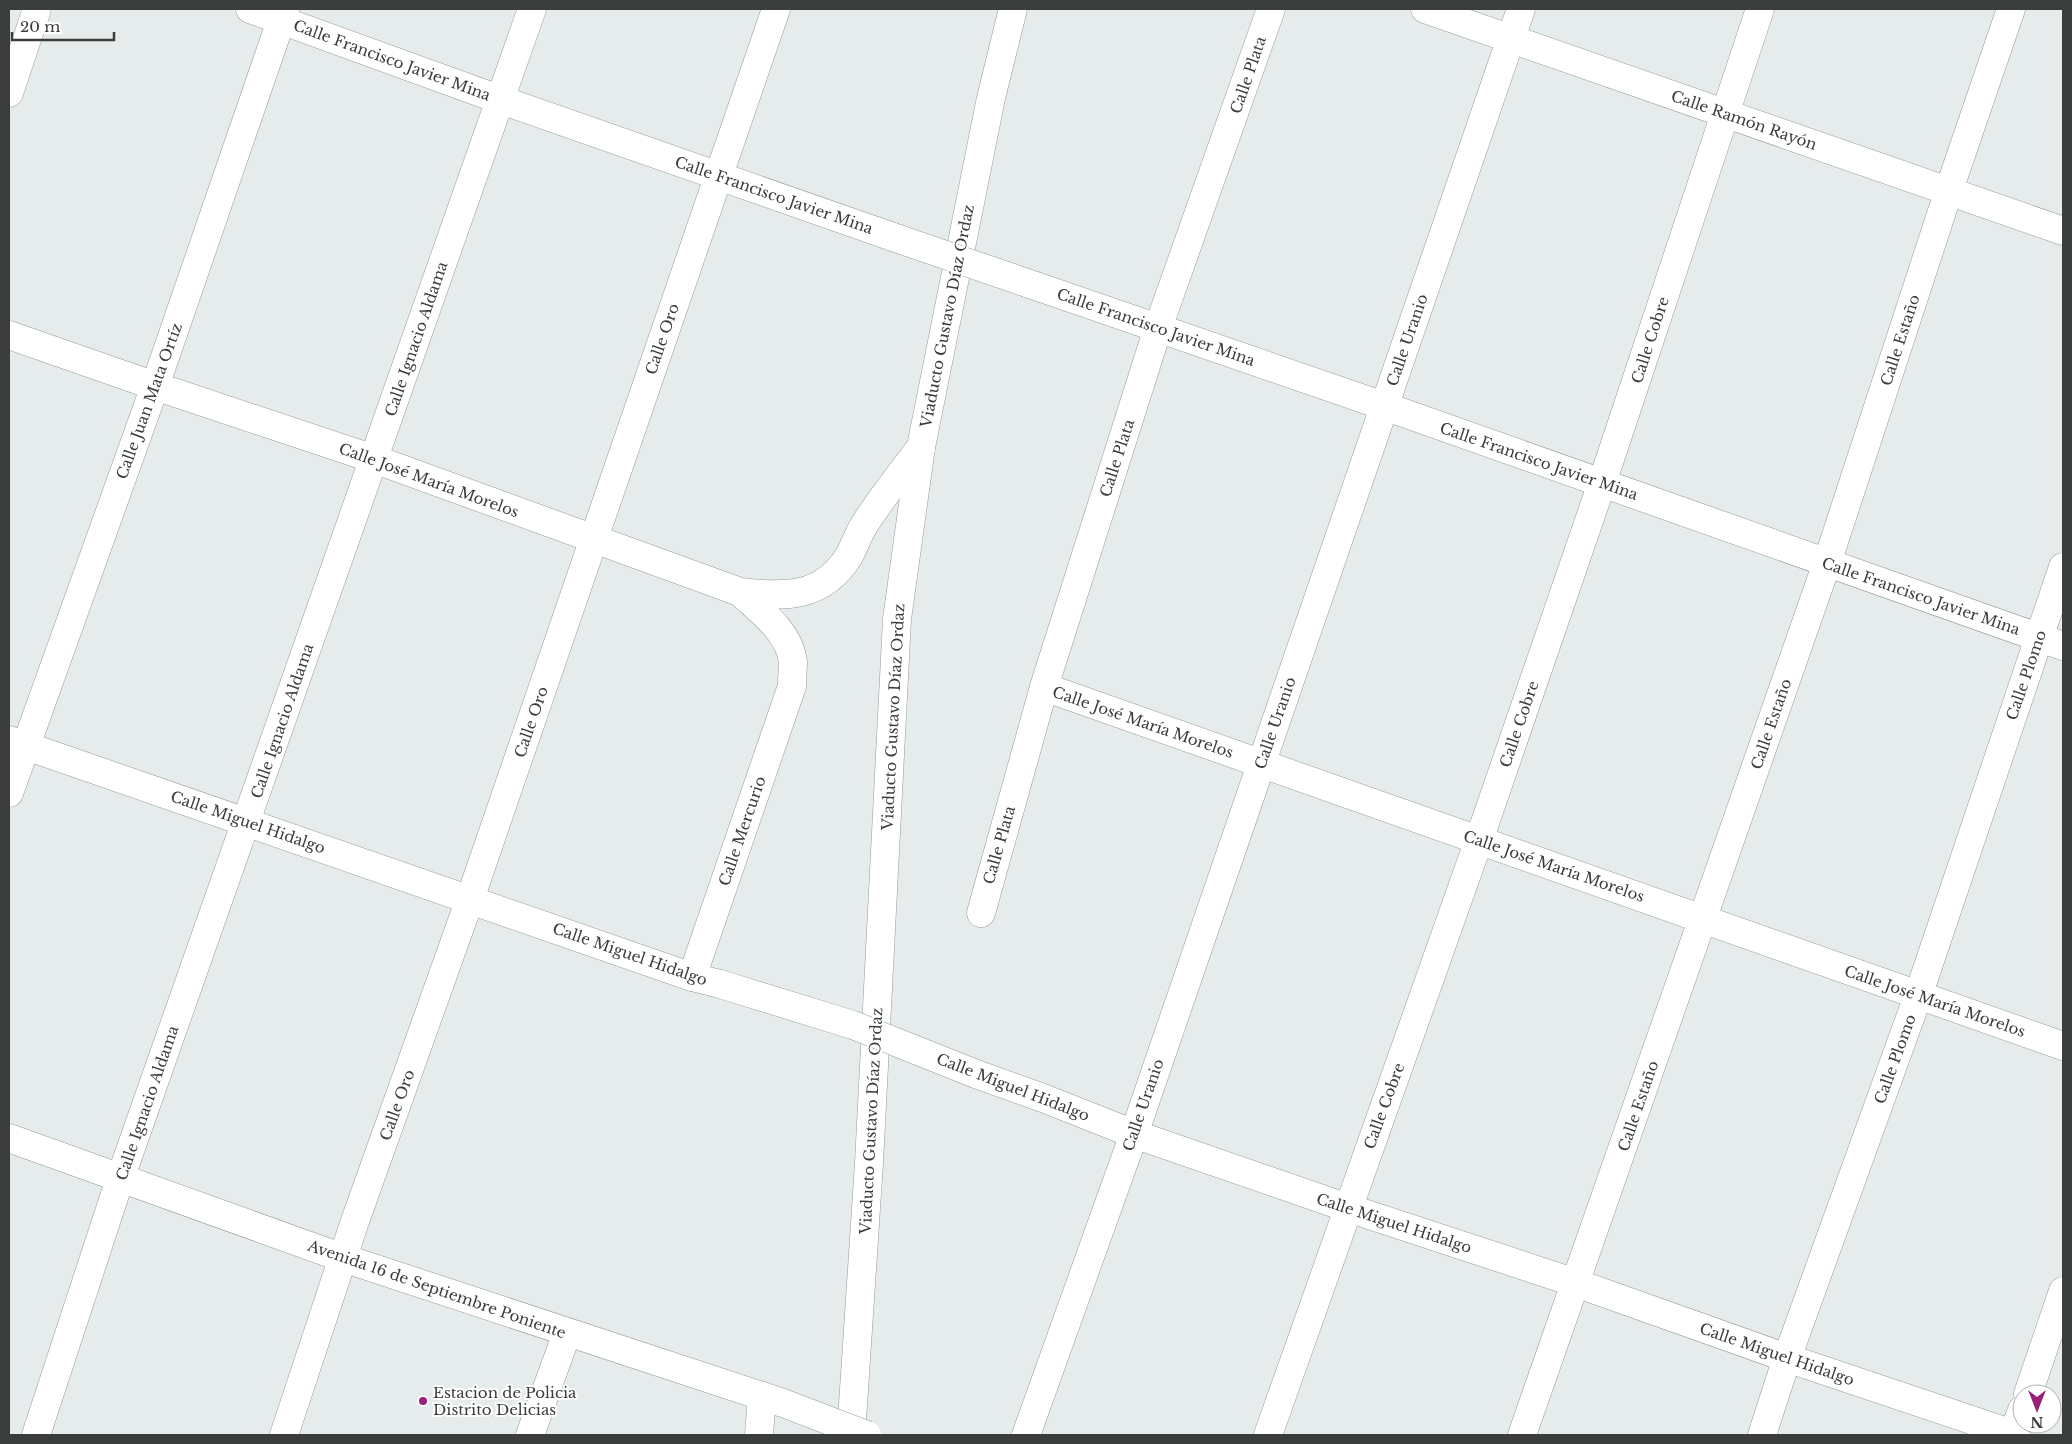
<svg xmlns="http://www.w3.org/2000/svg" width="2072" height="1444" viewBox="0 0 2072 1444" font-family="'Libre Baskerville',serif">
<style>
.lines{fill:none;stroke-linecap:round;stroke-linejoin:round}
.minor-casing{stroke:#959a9b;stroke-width:29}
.major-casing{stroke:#959a9b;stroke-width:29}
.minor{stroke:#fff;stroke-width:28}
.major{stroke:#fff;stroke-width:28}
.minor-bridge-casing{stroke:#959a9b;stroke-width:29;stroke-linecap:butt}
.major-bridge-casing{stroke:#959a9b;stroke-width:29;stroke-linecap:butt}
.minor-bridge{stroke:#fff;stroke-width:28}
.major-bridge{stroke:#fff;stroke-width:28}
.poi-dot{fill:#98207a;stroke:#fff;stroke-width:2}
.labels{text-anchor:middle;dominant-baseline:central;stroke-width:4;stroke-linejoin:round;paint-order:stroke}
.street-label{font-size:15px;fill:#3b3d3d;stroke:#fff}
.poi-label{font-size:15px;fill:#3b3d3d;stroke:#fff;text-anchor:start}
</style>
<rect width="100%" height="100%" fill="#e6ebec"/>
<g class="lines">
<!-- minor casing -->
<g class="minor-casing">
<path id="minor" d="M250,9l251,91 392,137
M1425,9l638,222
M9,93l28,-84
M1027,283l357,123 679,240
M9,335l146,51 219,73 366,133c20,19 50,40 53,70 0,8 -1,16 -1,24l-100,291
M740,592c44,5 82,7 109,-36 6,-11 10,-24 17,-34 17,-26 36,-50 55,-75
M1044,687l1019,359
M9,793l146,-407 130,-377
M981,913l63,-226 114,-359 113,-319
M2028,1394l35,-103
M36,1435l84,-256 412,-1170
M284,1435l71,-214 115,-322 306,-890
M530,1435l37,-102
M759,1435l3,-39
M1026,1435l108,-301 387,-1125
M1268,1435l211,-595 123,-357 158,-474
M1522,1435l305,-872 122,-373 62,-181
M1762,1435l25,-77 131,-362 145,-429
M2013,1435l9,-25"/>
</g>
<!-- major casing -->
<g class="major-casing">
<path id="major" d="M9,740l683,237 28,7
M976,1074l67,24 91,36 214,74 228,75 211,75 229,77
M9,1138l334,120 440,145
M851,1435l18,-272 28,-544 24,-172 70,-349 22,-89"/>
</g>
<!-- minor -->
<use href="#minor" class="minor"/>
<!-- major -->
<use href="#major" class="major"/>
<!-- minor-bridge casing -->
<g class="minor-bridge-casing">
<path id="minor-bridge" d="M893,237l134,46"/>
</g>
<!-- major-bridge casing -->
<g class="major-bridge-casing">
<path id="major-bridge" d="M720,984l133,41 123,49
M783,1403l84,32"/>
</g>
<!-- minor-bridge -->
<use href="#minor-bridge" class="minor-bridge"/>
<!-- major-bridge -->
<use href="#major-bridge" class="major-bridge"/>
</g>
<!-- markers -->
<circle class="poi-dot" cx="423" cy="1401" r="5"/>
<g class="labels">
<!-- street labels -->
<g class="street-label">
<text transform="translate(392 60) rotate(20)">Calle Francisco Javier Mina</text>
<text transform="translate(1248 75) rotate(-71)">Calle Plata</text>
<text transform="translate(1744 120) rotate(19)">Calle Ramón Rayón</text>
<text transform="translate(774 195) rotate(19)">Calle Francisco Javier Mina</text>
<text transform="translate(947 316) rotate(-79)">Viaducto Gustavo Díaz Ordaz</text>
<text transform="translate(1156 327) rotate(19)">Calle Francisco Javier Mina</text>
<text transform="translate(416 339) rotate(-71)">Calle Ignacio Aldama</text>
<text transform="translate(662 339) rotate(-71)">Calle Oro</text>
<text transform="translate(1407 340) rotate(-71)">Calle Uranio</text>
<text transform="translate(1650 340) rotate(-72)">Calle Cobre</text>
<text transform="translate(1900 340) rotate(-72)">Calle Estaño</text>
<text transform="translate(149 401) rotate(-70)">Calle Juan Mata Ortíz</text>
<text transform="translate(1117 458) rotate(-72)">Calle Plata</text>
<text transform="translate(1539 461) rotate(19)">Calle Francisco Javier Mina</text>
<text transform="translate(429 480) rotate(20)">Calle José María Morelos</text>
<text transform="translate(1921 596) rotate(19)">Calle Francisco Javier Mina</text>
<text transform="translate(2026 675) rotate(-71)">Calle Plomo</text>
<text transform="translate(893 717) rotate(-87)">Viaducto Gustavo Díaz Ordaz</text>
<text transform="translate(282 721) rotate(-71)">Calle Ignacio Aldama</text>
<text transform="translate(531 722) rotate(-71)">Calle Oro</text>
<text transform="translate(1143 722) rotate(19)">Calle José María Morelos</text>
<text transform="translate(1275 723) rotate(-71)">Calle Uranio</text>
<text transform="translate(1519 724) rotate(-71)">Calle Cobre</text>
<text transform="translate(1771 724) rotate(-71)">Calle Estaño</text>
<text transform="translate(248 822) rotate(19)">Calle Miguel Hidalgo</text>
<text transform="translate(742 831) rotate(-71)">Calle Mercurio</text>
<text transform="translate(999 845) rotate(-74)">Calle Plata</text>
<text transform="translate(1554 866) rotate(19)">Calle José María Morelos</text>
<text transform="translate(630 954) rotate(19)">Calle Miguel Hidalgo</text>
<text transform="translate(1935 1001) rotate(19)">Calle José María Morelos</text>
<text transform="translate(1895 1059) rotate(-70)">Calle Plomo</text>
<text transform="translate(1013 1087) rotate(21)">Calle Miguel Hidalgo</text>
<text transform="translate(147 1103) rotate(-71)">Calle Ignacio Aldama</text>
<text transform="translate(397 1105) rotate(-70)">Calle Oro</text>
<text transform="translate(1143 1105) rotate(-71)">Calle Uranio</text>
<text transform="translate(1384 1106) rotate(-70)">Calle Cobre</text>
<text transform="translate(1638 1106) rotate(-71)">Calle Estaño</text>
<text transform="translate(871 1121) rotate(-87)">Viaducto Gustavo Díaz Ordaz</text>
<text transform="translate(1394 1223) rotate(18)">Calle Miguel Hidalgo</text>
<text transform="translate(437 1289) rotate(19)">Avenida 16 de Septiembre Poniente</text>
<text transform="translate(1777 1354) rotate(19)">Calle Miguel Hidalgo</text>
</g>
<!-- poi labels -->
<g class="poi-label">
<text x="433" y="1392">Estacion de Policia<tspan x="433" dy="17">Distrito Delicias</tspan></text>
</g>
</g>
<!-- border -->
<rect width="2072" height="1444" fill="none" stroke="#3b3d3d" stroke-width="20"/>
<!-- north arrow -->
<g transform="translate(2037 1409) rotate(180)"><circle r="24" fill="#ffffff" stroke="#b1b1b1"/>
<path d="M0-4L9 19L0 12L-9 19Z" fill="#98207a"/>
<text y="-8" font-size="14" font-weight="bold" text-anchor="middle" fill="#3b3d3d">N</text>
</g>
<!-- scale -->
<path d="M12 32v8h102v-8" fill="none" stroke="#3b3d3d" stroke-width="2.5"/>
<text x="20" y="32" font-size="15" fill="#3b3d3d" stroke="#ffffff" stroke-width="4" paint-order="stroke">20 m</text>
</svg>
